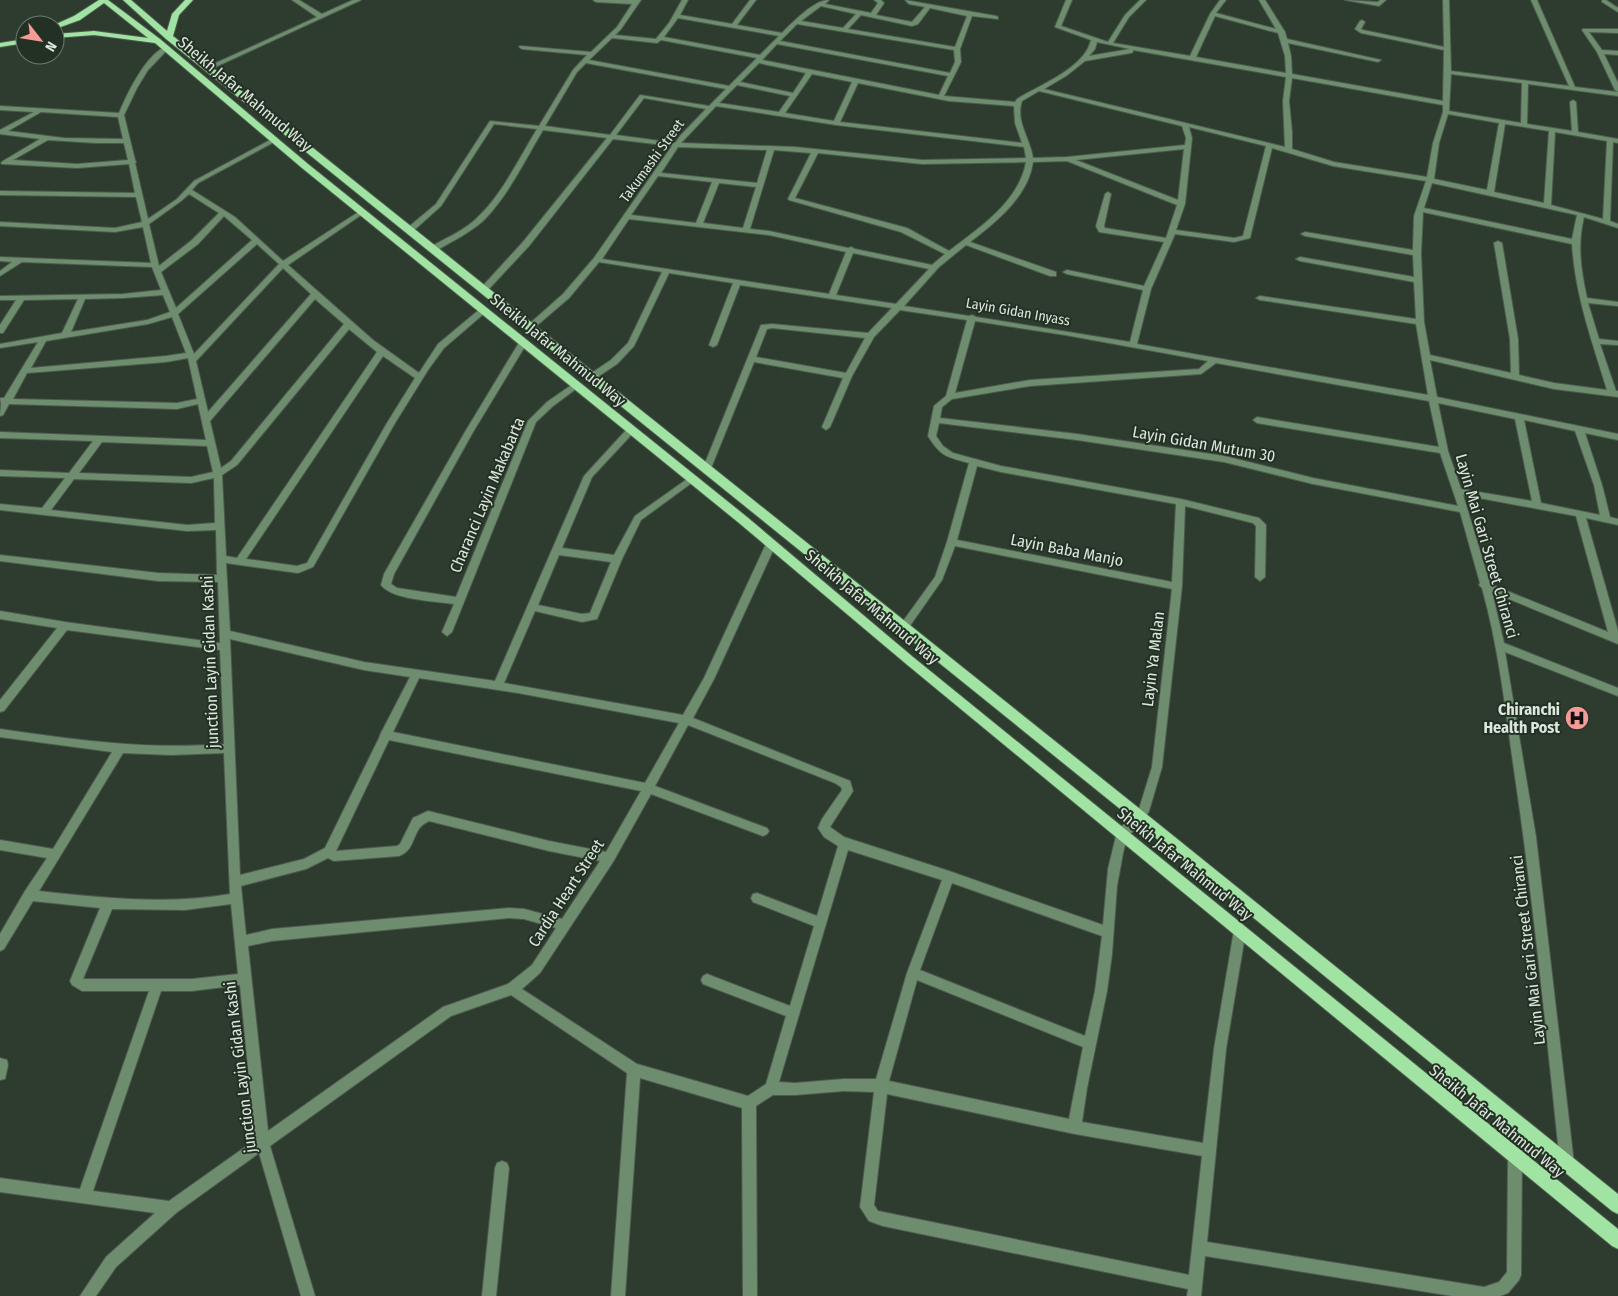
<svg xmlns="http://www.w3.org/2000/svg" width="1618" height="1296" viewBox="0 0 1618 1296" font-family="'Fira Sans Condensed',sans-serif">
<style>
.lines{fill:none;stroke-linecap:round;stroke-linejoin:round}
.minor-casing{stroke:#4d5b4e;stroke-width:2}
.primary-casing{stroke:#4d5b4e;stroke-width:2}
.minor{fill:#6e8d6e;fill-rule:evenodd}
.primary{fill:#a1e3a3;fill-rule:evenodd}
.labels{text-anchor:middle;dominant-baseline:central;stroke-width:4;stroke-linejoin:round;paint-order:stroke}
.far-street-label{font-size:14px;fill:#dee7de;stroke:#233124}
.street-label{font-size:16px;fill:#dee7de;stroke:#233124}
.poi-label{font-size:16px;font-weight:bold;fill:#dee7de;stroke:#233124;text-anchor:end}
</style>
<rect width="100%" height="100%" fill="#2d3c2e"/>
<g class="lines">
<!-- minor casing -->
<g class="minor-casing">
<path id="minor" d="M292,0h7l23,14 31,-14h8l-150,69h-4v-2l110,-50z
M593,0h48l-20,29 -6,6 41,4 13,-16 13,-23h6l-8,15 52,9 18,-24h6l-19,25 45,8c11,-11 32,-33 47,-33l-4,4 46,9 7,-10 -4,-3h7l3,3 -8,12 36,7 13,-15 -16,-3 -4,-4 91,16 2,1v2l-26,-3 -12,33 1,13 -17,34 71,6 2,-3c23,-14 68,-31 74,-59l-36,-13 11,-27h6l-11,26 47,16 17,-27 15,-15h6l-17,17 -16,26 77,13 20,-42 10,-14h6l-10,13 60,16 -17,-29h6l20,32 2,7 94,21 -3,2 -90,-19 3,13 1,18 151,27 1,-51 -83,-17 -6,-4 5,-8 2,-1 3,2 -4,7 2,1 81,17 -1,-47h6l2,71 118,15 -38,-86h6l38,87 43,5v4l-90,-12 -1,40 45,7 -2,-29 3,-2 3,2 2,30 40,7v4l-5,-1 -3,79 8,3v4l-34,-11c-7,28 -3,54 3,81l31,4v4l-30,-3 11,36 19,2v4l-18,-1 16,47h2v6l-64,-8 -124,-29 7,37 181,37v6l-33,-7 17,52 8,32 8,2v6l-32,-7 32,113v13l-126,-52 12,51 114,45v8l-113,-44 31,185 38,326 -2,5 -5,2 -5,-2 -2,-5c-14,-133 -27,-267 -47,-400 -8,-58 -15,-118 -31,-175l-3,-3 1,-2 -20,-71 -147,-28 -89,-22 -147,-22 -138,-17 -3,13 7,10 10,7 48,13 180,33 78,19 7,7 -1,52 -5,4 -5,-4 1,-51 -3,-3 -68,-17 -3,80 -20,181 -13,44 -7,12 -15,14 -4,16 -6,33 -5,68 -5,37 -20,97 -5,34 121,21 11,-94 20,-119 2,-4 4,-2 4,2 2,4 -20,119 -19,193 277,45 15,-5 8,-10 1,-115 2,-5 5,-2 5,2 2,5 -1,118 -2,5 -11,13 -8,3h-48l-247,-40 -4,40h-14l1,-7 -305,-63 -14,-5 -9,-14 14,-115 -30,-1 -49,4h-22l-17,11 1,190h-14l-1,-188 -102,-30 -15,218h-14l16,-223 -116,-78 -60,21 -181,130 45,150h-14l-42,-143 -83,60 -60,54 -20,29h-16l26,-39 49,-44 -155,-21v-14l80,11 69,-198h-67l-10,-6 -2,-4 30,-73 -67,-7 -29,48 -4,2v-17l25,-43 22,-33 -47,-8v-10l53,9 59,-97 -112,-15v-8c75,11 148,21 224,15l-4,-94 -153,-20 -63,81 -4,1v-12l57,-72 -57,-9v-8l65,11 155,21 -2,-61 -60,-1 -158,-20v-6l158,18 59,2 -1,-45 -29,1 -187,-21v-6l42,4 23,-30 -65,-2v-6l69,3 24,-32 -93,-3v-6l206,8 -8,-36 -21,5 -168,-5 -6,11 -3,1 1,-12 -1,-6h4l34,-56 -38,6v-4l62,-11 16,-34 -54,1 -21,33h-3v-8l16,-25h-16v-4l123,-2 38,-4 -9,-23 -130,-5 -22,14v-5l12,-9 -12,-1v-4l151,6 -8,-36 -28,5 -115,-6v-4l115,6 27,-6 -6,-25 -136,-2v-4l135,2 -6,-29 -52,4 -75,-4 -1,-1 2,-2 37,-22 -40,-5v-4l34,-18 -34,-2v-4l119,7c9,-21 26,-57 47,-67l3,2 -21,22 -11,18 -13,27 11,45 1,2 -1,1 13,56 29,-20 17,-18 78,-42h4v2l-78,42 -6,7 43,27 48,44 77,-50h4v2l-76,52 85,75 46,33 19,-29 42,-35h6l1,2 -43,37 -16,22 -33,53 -82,144 -15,6 -72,-10 4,68 134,31 131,19 89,-205 44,-48h6v4l-42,45 -30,71 52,7 21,-39 55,-39h6l1,2 -56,41 -19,39 -25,60 -15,3 -47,-11 -31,72 179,32 21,-37 62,-134 2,-2h6l2,2 -62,135 -21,39 157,63 3,10 -23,36 14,10 105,34 154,54 5,-56 8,-33 5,-9 13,-11 5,-7 13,-42 20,-178 -217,-43 -13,34 -35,50h-6l-2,-3 2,-3 34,-47 12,-35 22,-79c-22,-6 -28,-6 -41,-27l6,-30 12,-10 21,-76 -67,-10 -26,27 -22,39 -22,51 -4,3 -4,-3 21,-49 -89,-16 -43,106 -4,3 -4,-3 58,-143 11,-1 96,9 24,-25 -152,-23 -23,60 -4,2 -4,-2 24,-62 -64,-10 -35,73 -17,18 -21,14h-6v-4l21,-14 17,-17 34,-71 -63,-10 -30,36 -35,30h-3l-4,-2 36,-32 31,-36 78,-112 -59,-7 -84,107 -43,46h-3l-4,-2 44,-48 84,-104 -64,-8c-18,30 -34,64 -58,89 -13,13 -33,22 -49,32h-6v-4c16,-9 36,-17 49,-31 23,-22 41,-59 58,-87l-43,-5 -53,82 -29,26 -7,-2 31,-26 54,-83 49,5 34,-56 14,-15 -65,-6 -3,-2 1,-1 71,6 26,-25 15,-23 -36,-2zM821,6l35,8 -13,14 -42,-7zM930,8l37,8 -12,31 -107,-18 13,-14 51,11 6,-2zM1215,16l63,17 7,23 1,17 -90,-16zM678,18l101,18 -19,19 -96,-18zM797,24l157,26 1,12 -5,11 -170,-32zM612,38l45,5 4,-3 96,18 -28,28 -140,-26zM1097,42l33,7 -41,7 6,-7zM777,44l171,32 -9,19 -177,-35zM1133,50l153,27 -3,24 2,46 -241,-58 22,-13 19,-15 46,-8 2,-1zM586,63l140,26 -17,17 -69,-11 -30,40 -65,-9 32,-54zM759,63l47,10 -13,20 -53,-11zM812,74l40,8 -18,39 -49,-8zM1451,74l71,9 -1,40 -72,-12zM1292,78l151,27v7l-10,31 -6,34 -93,-15 -42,-13v-17l-3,-31zM858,83l91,18 65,5 1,17 7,20 -182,-21zM737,85l53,11 -11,16 -60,-9zM1039,91l143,35 4,12 -1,7 -118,12 -34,1c-3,-20 -18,-37 -11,-57zM644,98l62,11 -26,27 -5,7 -59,-8zM716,106l120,19 188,22 2,11 -104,2 -127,-13 -114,-4zM41,112l77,5 5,22 -59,-1 -56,-7zM1448,114l51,9 -12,67 -53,-11 5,-36zM1505,124l44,7 -5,72 -50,-11zM1189,127l77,19 -23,90 -9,2 -58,-8 9,-26 7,-66zM1555,132l52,9 -4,78 -52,-14zM48,140l48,3h28l4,17 -51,4 -64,-4zM678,147l89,3 -10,33 -96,-10zM1272,148l61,18 93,15 -12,35 -1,34 -108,-18 -4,2 4,2 108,19 1,22 -114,-20 -4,2 4,2 114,21 2,37 -156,-23 -4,2 4,2 156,24 12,71 -291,-51 14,-55 24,-55 59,8 16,-4zM1184,149l-6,51 -102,-40zM774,150l37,3 -23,46 1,1 112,32 44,22 -13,11 -77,-16 -4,-2 -3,1 -79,-17 -19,-2zM818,153l104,11 104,-2c-7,40 -47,66 -77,89l-42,-23 -112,-30zM1067,161l110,44 -11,33 -61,-10 -1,-2 7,-32 -3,-2 -3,2 -9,32 3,6 65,10 -20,44 -77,-16 -4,2 4,2 76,16 -13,52 -154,-25 -4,-2 -3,1 -65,-10 35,-39 27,-22 84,31h6v-4l-86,-30c26,-20 58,-45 63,-80zM658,176l54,6 -16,41 -65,-8zM719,183l37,4 -13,41 -40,-5zM1432,183l145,32 -5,24 -148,-31zM189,194l30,19 -27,27 -33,26 -10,-42 32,-23zM1423,212l149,32c3,51 20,97 35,146l-53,-7 -35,-8 -1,-36 -16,-96 -4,-2 -4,2 16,96 1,34 -81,-18 -6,-33 -3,-69zM224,216l28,24 -76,68 -15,-36 37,-28zM629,219l140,16 77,17 -17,42 -227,-35zM257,244l22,20 -85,90 -16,-40zM853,253l76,16 -33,35 -60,-9zM283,268l28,26 -103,118 -12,-51zM163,295l7,17 -23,8 -76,12 14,-33 38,-1zM315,299l29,25 -113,137 -10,7 -11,-47zM172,317l14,36 -20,3 -135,12 15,-27 102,-17zM975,321l90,14 143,26 -9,8 -169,11 -75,13zM772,328l93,10 -19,35 -90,-16 11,-28zM349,329l28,23 -140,206 -11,-2 -4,-81 15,-10zM383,356l32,22 -28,45 -80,140 -10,3 -51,-7zM188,358l9,41 -20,4 -164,-4 14,-26 139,-11zM1216,363l213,38 10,46 -182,-30 -4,3 4,3 183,30 18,53 -145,-28 -89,-22 -147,-22 -137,-16 2,-11 10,-8 78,-13 171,-12zM1438,403l77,16 17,82 -71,-12 -13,-38zM1524,420l51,11 19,54 6,30 -59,-12zM102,442l105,4 6,26 -22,5 -112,-4zM977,466l24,6 175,32 -4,78 -215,-42zM214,478l1,45 -28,2 -136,-15 23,-31 117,4zM1463,495l113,21 32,116 -118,-48zM559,555l52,7 -21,51 -8,1 -44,-9zM230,639l134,31 46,7 -30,58v1l-55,112 -21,11 -64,16zM419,678l99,15 161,30 -34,60 -252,-51zM688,725l147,58 6,4 1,3 -20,29 -4,9 6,9 14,9 -21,70 -60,-23 -4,1 -2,4 2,4 61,24 -24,80 -83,-32 -4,2 -2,4 2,4 83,32 -20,68 -18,12 -111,-32 -115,-75 18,-16 73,-111 38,-68 112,42 4,-2 2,-3 -2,-3 -112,-42zM389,740l252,51 -35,61 -57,-11 -121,-30 -15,7 -13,26 -3,2 -61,5zM123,753l48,2 53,-2 6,141c-63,11 -127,4 -191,-3zM429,821l120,30 51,10 -38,58 -38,-10 -15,-1 -237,21 -26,6 -5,-49 65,-17 22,-11 6,3 65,-5c19,-7 11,-27 30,-35zM848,850l94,30 -35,93 -31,106h-32l-49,4 -16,-1zM952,883l150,53 -7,55 -10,45 -165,-66zM231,904l7,70 -46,5h-109l29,-70 73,1zM509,918l15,1 32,9 -24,37 -24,19 -65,23 -175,124 -20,-185 24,-5zM917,980l166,67 -14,72 -180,-38zM240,985l15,155 -86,61 -76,-10 68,-200h31zM887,1094l188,40 127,22 -13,119 -311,-64 -4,-6z
M1345,0l33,2 2,-2h6l-7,6z
M1602,0h4l12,8v4l-16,-10z
M1583,29h35v4l-29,-1 13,18 16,1v4l-14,-1 14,29v9l-3,-2 -18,-38 -15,-22z
M520,341h6l1,2 -54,89 -79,142 -3,10 6,4 59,9 72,-176 19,-19 26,-18 3,-1 4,3 -27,20 -17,16 -84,210 -5,4 -5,-4 12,-28c-19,-3 -62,-4 -73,-19l3,-11 81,-142z
M0,1058l7,2 1,5 -3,14 -5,1z
M502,1161l5,2 2,5 -13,128h-14l13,-128 2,-5z"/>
</g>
<!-- primary casing -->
<g class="primary-casing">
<path id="primary" d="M99,0h9l52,39 148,125 439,353 166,140 705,572v20l-6,-3 -707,-583 -166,-140 -437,-355 -147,-125 -61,-8 -39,3v-4l39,-3 54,7 -44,-35 -24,17 -25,9 -1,-4 20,-9z
M123,0h8l36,31 5,-17 13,-14h8l-14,15 -6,21 972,777 473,381v20l-6,-3 -477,-390 -969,-782z
M25,39v4l-25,4v-4z"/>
</g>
<!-- minor -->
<use href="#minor" class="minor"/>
<!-- primary -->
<use href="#primary" class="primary"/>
</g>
<!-- icons -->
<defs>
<g id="hospital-disc" transform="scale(1.25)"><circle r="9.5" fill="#f59b97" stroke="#233124"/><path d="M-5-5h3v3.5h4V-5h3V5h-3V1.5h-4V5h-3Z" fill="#111"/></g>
</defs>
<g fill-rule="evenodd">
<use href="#hospital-disc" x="1577" y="718"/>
</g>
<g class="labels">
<!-- far-street labels -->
<g class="far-street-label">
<text transform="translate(652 161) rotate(-54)">Takumashi Street</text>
<text transform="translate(1018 312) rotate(10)">Layin Gidan Inyass</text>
</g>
<!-- street labels -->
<g class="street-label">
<text transform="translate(245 94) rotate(40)">Sheikh Jafar Mahmud Way</text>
<text transform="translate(558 350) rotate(39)">Sheikh Jafar Mahmud Way</text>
<text transform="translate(1204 444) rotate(10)">Layin Gidan Mutum 30</text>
<text transform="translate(487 495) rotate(-67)">Charanci Layin Makabarta</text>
<text transform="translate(1487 546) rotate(74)">Layin Mai Gari Street Chiranci</text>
<text transform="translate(1067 550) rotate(11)">Layin Baba Manjo</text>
<text transform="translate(872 607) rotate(40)">Sheikh Jafar Mahmud Way</text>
<text transform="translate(1153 659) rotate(-83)">Layin Ya Malan</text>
<text transform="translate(210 662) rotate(-92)">junction Layin Gidan Kashi</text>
<text transform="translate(1185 864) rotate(39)">Sheikh Jafar Mahmud Way</text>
<text transform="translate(566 893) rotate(-57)">Cardia Heart Street</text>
<text transform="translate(1528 950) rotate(-97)">Layin Mai Gari Street Chiranci</text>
<text transform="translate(240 1067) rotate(-97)">junction Layin Gidan Kashi</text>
<text transform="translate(1497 1121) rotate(39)">Sheikh Jafar Mahmud Way</text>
</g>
<!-- poi labels -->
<g class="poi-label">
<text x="1560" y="709">Chiranchi<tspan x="1560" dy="18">Health Post</tspan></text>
</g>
</g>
<!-- north arrow -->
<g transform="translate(40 40) rotate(121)"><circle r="24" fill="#233124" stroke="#6e7a6e"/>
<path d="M0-4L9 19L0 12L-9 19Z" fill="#f59b97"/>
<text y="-8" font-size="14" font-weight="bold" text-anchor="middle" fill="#dee7de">N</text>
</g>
</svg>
